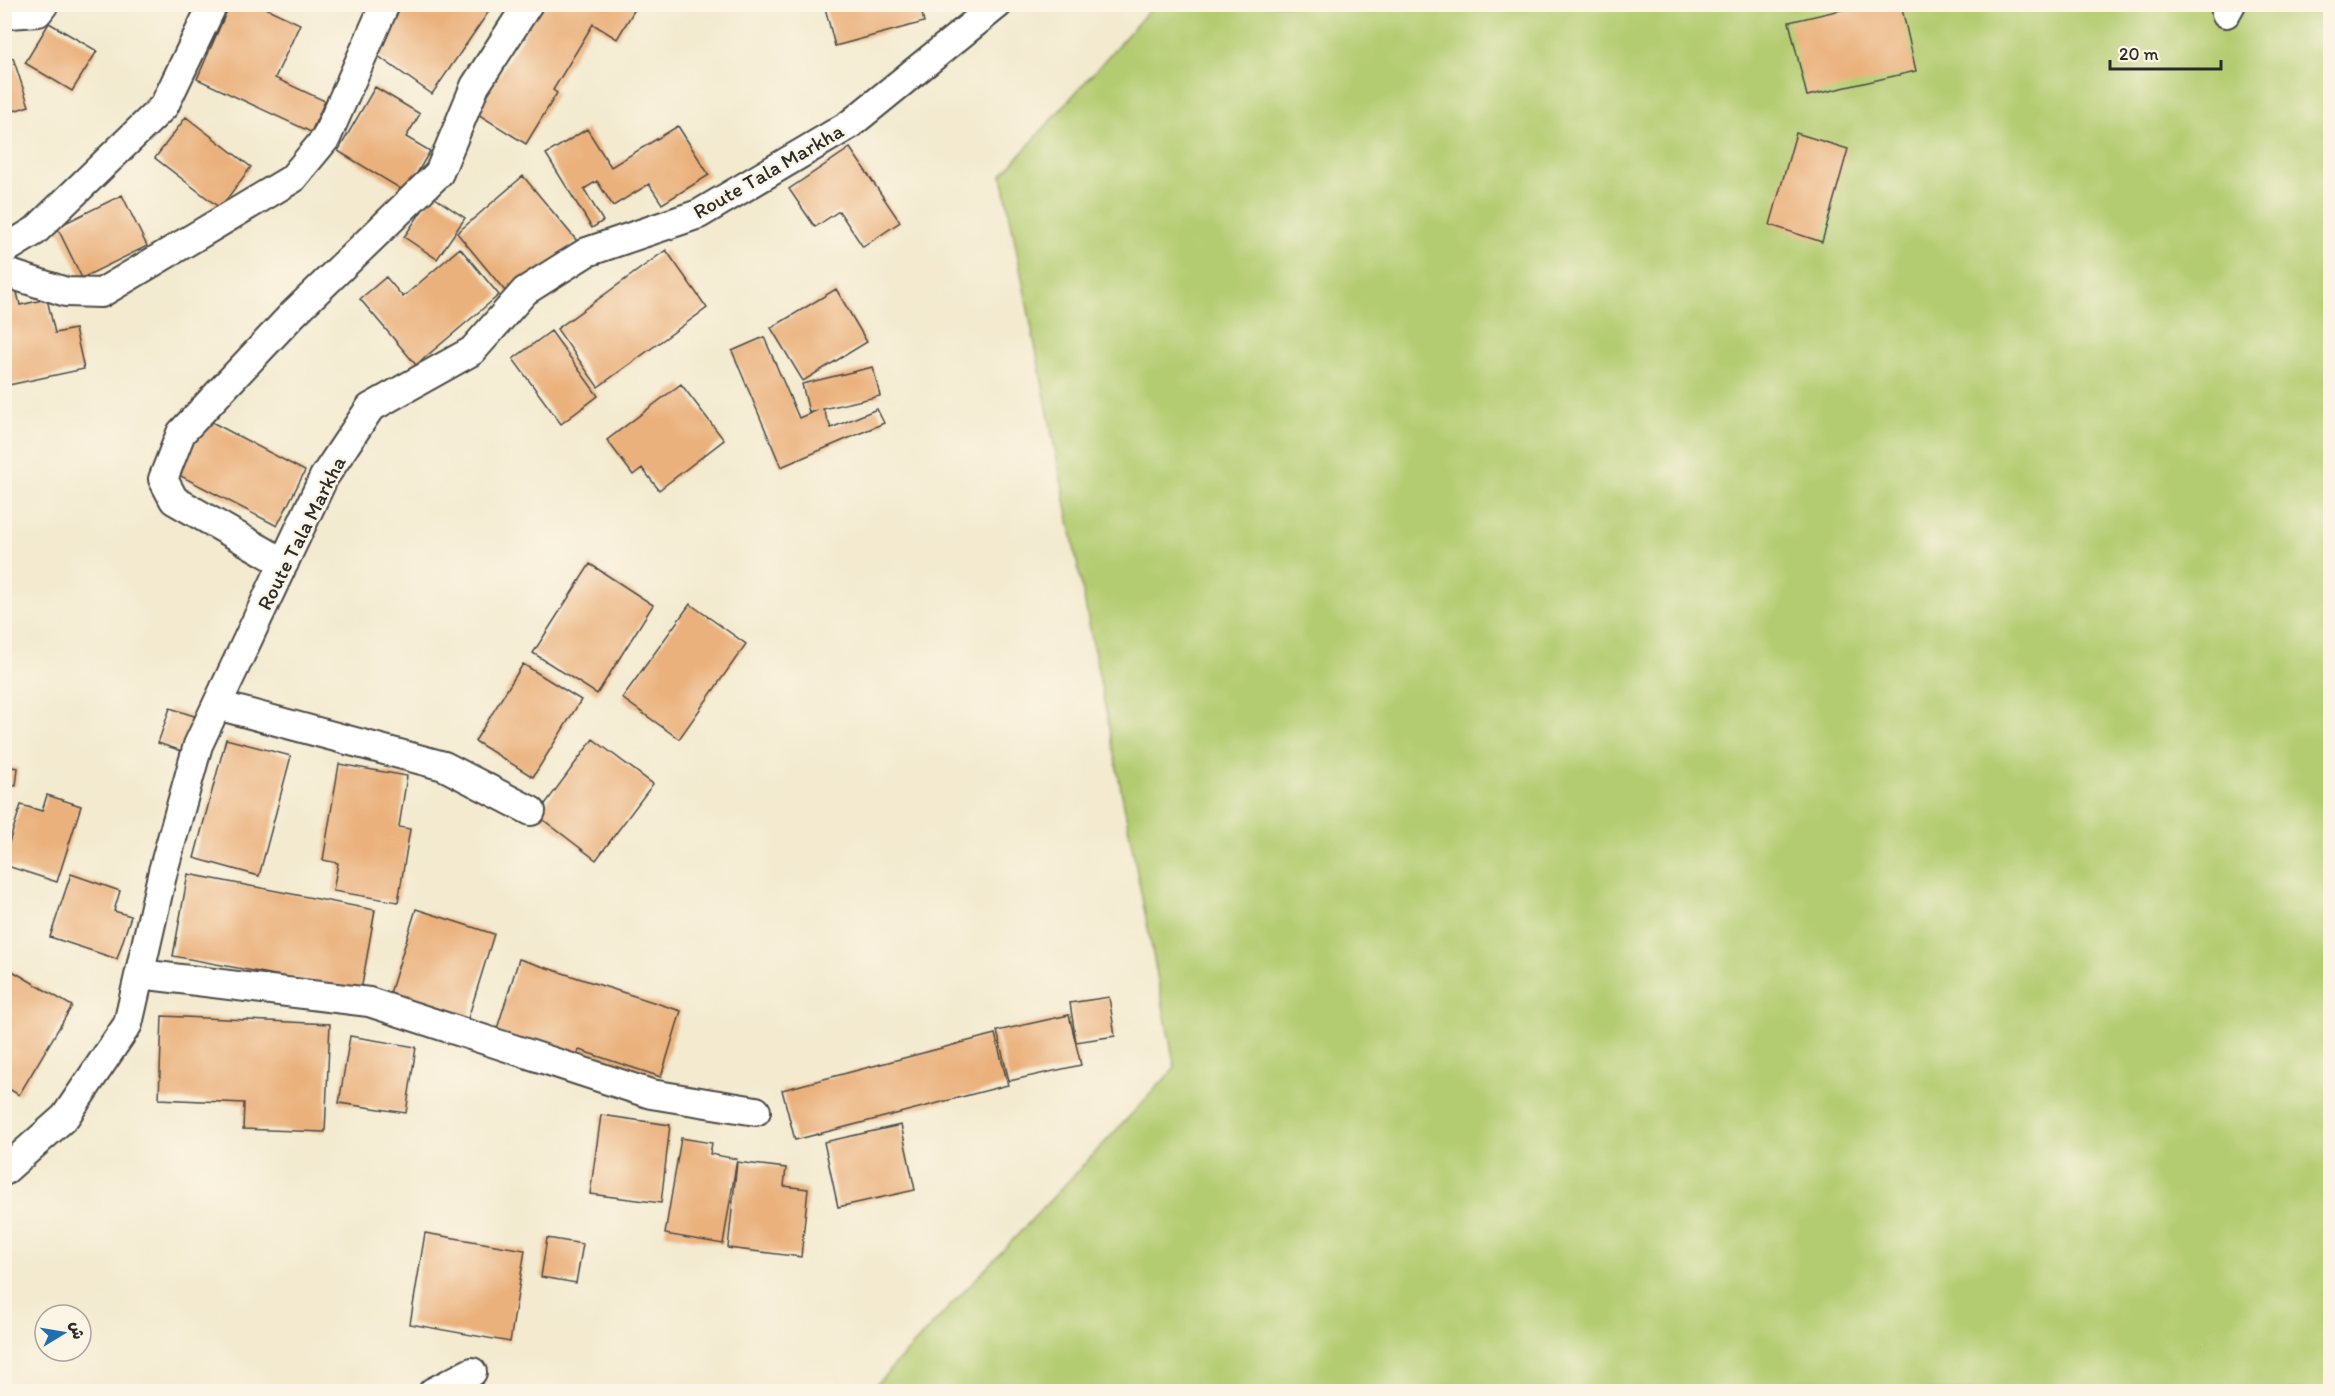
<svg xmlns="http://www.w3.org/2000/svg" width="2335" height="1396" viewBox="0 0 2335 1396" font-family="Itim,'Playpen Sans Arabic',sans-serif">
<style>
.green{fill:#b4cc71;stroke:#707c4e;stroke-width:1.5}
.building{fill:#eab17b}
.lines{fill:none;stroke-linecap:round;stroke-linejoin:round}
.street-casing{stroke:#494844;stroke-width:32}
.street{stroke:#fff;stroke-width:28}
.labels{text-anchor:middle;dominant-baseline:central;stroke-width:5;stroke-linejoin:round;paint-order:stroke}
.street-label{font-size:21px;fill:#2b2b2b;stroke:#fcf5e5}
</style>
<rect width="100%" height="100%" fill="#fcf5e5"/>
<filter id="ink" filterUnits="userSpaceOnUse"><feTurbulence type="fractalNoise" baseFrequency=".0167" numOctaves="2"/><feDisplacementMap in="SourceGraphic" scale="12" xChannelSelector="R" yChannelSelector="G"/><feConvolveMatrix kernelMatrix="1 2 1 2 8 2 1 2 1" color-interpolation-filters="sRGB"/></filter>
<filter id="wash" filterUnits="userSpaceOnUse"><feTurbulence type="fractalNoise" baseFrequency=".008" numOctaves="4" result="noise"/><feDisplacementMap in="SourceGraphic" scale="24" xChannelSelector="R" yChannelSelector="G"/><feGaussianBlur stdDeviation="1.35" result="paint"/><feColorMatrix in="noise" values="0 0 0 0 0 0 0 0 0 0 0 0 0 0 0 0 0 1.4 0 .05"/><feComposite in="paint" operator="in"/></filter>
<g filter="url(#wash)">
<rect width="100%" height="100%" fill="#f3eacf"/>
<!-- green -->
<path class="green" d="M1154,5h1176v1386l-1461,1 306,-324 -173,-893z"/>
<g id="blocks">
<!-- building -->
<path class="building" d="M230,4h27l43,20 -25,54 50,23 -14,31 -114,-53z
M403,4h91l-62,90 -61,-43z
M542,4h96l-21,35 -24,-15 -40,66 4,3 -31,51 -50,-31z
M824,4h96l4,18 -89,24z
M1866,4h35l15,67 -109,25 -18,-74z
M49,23l48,28 -25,40 -47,-28z
M13,58l16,48 -25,8v-53z
M375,87l45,27 -14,23 24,14 -24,41 -68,-41z
M186,117l65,50 -31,41 -65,-50z
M678,126l31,49 -47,29 -13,-20 -36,22 -16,-25 -13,8 19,32 -11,7 -46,-74 41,-25 24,38z
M1796,133l52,16 -26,93 -52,-17z
M850,148l50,74 -37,25 -24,-36 -24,16 -26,-38z
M523,176l54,65 -67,56 -53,-64z
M122,195l25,51 -65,32 -25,-51z
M432,196l33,22 -28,41 -33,-22z
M460,248l39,47 -83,70 -56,-66 26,-22 17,20z
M666,250l41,58 -109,79 -41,-58z
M16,288l4,17 27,-6 8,34 20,-4 9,40 -80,17v-95z
M836,289l31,53 -64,39 -32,-53z
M551,331l47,65 -37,28 -48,-65z
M764,337l35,81 19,-8 -9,2 -7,-28 71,-17 7,29 -57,13 8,19 46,-19 7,14 -103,44 -49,-116z
M681,384l43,56 -65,50 -17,-22 -9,7 -26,-35z
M204,418l101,53 -28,55 -102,-53z
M590,564l63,41 -56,89 -64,-41z
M690,604l56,40 -67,95 -57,-41z
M523,664l58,36 -48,77 -58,-36z
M170,708l27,9 -12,35 -27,-9z
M226,739l65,17 -32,120 -65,-18z
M593,739l60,45 -57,76 -59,-45z
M339,764l68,12 -8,51 11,2 -12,73 -65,-11 5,-28 -15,-3z
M4,766l14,2 -2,18 -12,-1z
M47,795l34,11 -24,76 -53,-17v-7l17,-53 21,6z
M71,874l49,17 -6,20 17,5 -14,43 -67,-22z
M188,874l187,36 -14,81 -188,-35z
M416,909l78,25 -28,91 -78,-25z
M519,959l162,52 -20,66 -82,-27 -3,8 -80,-26z
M4,966l68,40 -53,89 -15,-9z
M1109,997l6,39 -39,6 -6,-39z
M1069,1015l12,50 -72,16 -12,-50z
M162,1016l168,8 -5,108 -82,-3 1,-26 -85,-4z
M995,1034l13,51 -213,55 -13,-50z
M350,1036l66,11 -10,66 -67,-10z
M601,1115l69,10 -9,78 -71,-9z
M901,1125l14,65 -77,17 -14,-65z
M681,1138l31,5 -2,11 27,5 -14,85 -58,-10z
M737,1162l49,6 -2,18 24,3 -7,68 -73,-9z
M425,1233l100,17 -15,92 -100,-18z
M547,1238l36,6 -7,39 -35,-6z"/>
</g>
</g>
<g filter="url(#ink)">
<use href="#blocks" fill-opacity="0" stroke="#494844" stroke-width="1.5"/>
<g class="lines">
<!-- street casing -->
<g class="street-casing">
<path id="street" d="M4,12l5,2 29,-2 6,-8
M2226,13l5,-9
M4,250l31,-19 129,-125 49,-102
M4,272l62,20 35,1 191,-114 34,-41 59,-134
M284,563l-110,-63 -11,-21 18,-46 112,-119 146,-141 36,-87 53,-82
M217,705l227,61 87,45
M140,974l229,28 282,92 105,17
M4,1171l61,-54 63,-93 35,-153 35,-126 126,-268 46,-69 102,-57 53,-60 62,-39 112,-38 150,-89 149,-121
M433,1392l39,-20"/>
</g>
<!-- street -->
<use href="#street" class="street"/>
</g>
</g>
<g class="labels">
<!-- street labels -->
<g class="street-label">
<text transform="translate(768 171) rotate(-30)">Route Tala Markha</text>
<text transform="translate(301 533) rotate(-63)">Route Tala Markha</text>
</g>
</g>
<!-- margin -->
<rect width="2335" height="1396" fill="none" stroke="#fcf5e5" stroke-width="24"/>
<!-- north arrow -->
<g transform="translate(63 1333) rotate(79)"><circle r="28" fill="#fcf5e5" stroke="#a8a49b" stroke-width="1.5"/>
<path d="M0-4.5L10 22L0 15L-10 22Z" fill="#1f6fb2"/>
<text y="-9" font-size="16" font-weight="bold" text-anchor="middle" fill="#2b2b2b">ش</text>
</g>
<!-- scale -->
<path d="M2110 60v9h111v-9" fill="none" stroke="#2b2b2b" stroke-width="3"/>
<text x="2119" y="60" font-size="18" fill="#2b2b2b" stroke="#fcf5e5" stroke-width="4.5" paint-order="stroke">20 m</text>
</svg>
